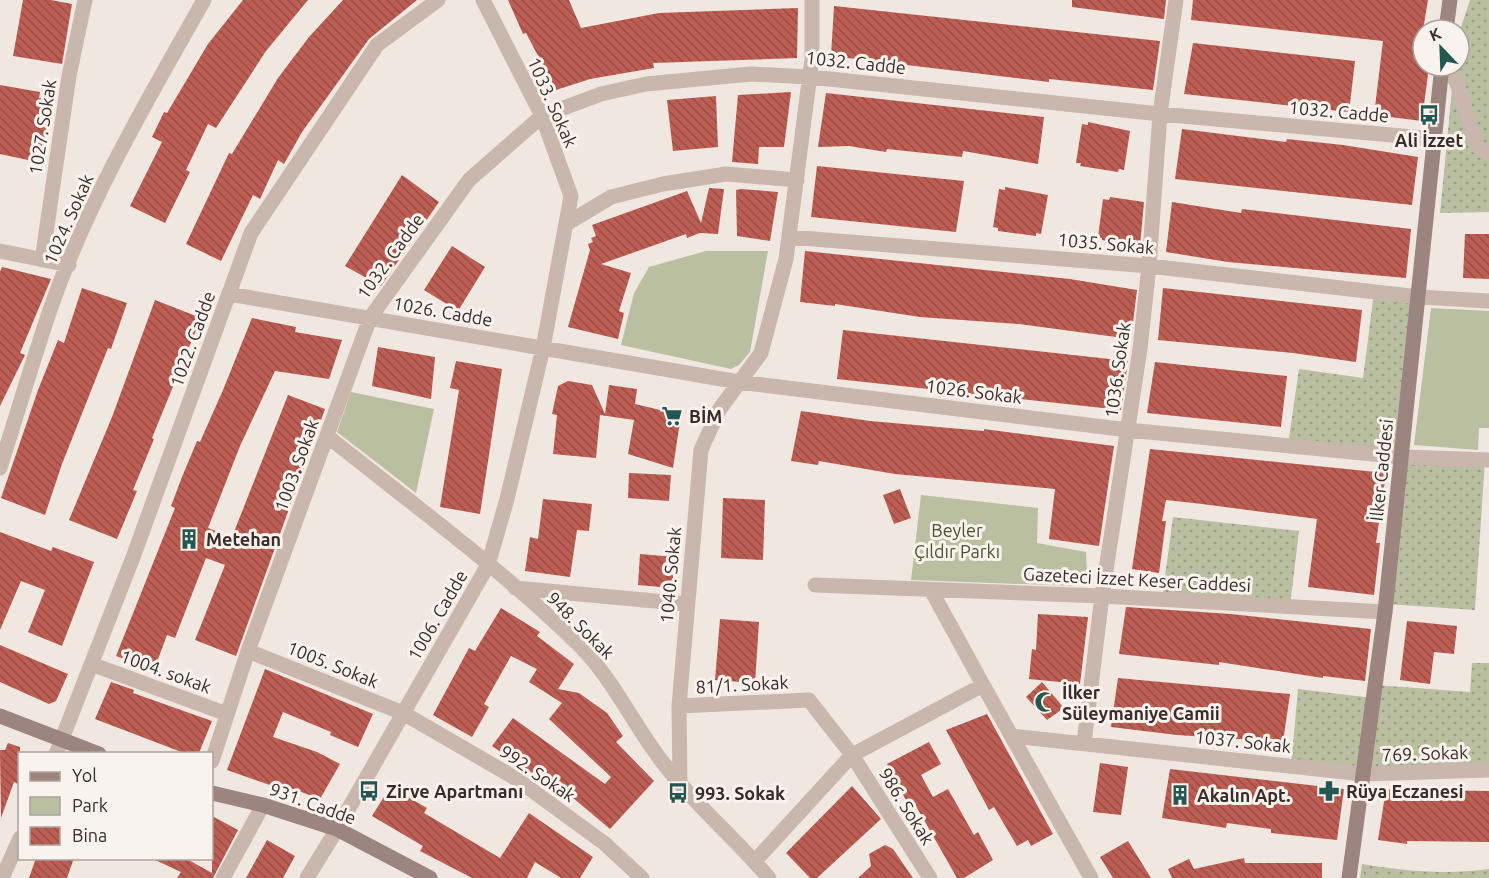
<svg xmlns="http://www.w3.org/2000/svg" width="1489" height="878" viewBox="0 0 1489 878" font-family="Ubuntu,sans-serif">
<style>
.grass{fill:url(#grass-dots)}
.park{fill:#babfa1}
.building{fill:url(#building-back-hatch)}
.lines{fill:none;stroke-linecap:round;stroke-linejoin:round}
.minor{stroke:#c9b6ad;stroke-width:15}
.secondary{stroke:#9c857e;stroke-width:15}
.labels{text-anchor:middle;dominant-baseline:central;stroke-width:6;stroke-linejoin:round;paint-order:stroke}
.street-label{font-size:18px;fill:#382d2b;stroke:#f9f2ed}
.poi-label{font-size:18px;font-weight:bold;fill:#382d2b;stroke:#f9f2ed;text-anchor:start}
.park-label{font-size:18px;fill:#4c5431;stroke:#f9f2ed}
</style>
<defs>
<pattern id="grass-dots" width="8" height="8" patternUnits="userSpaceOnUse" patternTransform="scale(1.5)"><rect width="8" height="8" fill="#babfa1"/><path d="M2 2h.1M6 6h.1" fill="none" stroke="#989c83" stroke-width="1.8" stroke-linecap="round"/></pattern>
<pattern id="building-back-hatch" width="6" height="6" patternUnits="userSpaceOnUse" patternTransform="scale(1.5)"><rect width="6" height="6" fill="#bc5e54"/><path d="M-1 5l2 2M0 0l6 6M5-1l2 2" fill="none" stroke="#9a4e46"/></pattern>
</defs>
<rect width="100%" height="100%" fill="#f1e7e1"/>
<!-- grass -->
<path class="grass" d="M1470,0h19v212l-49,1 14,-144v-3h5l1,-36z
M1374,292l45,5 -16,159 82,4 -10,150 -89,-6 17,-147 -115,-12 11,-76 64,9z
M1173,517l126,14 -9,75 -128,-7z
M1472,663h17v107l-198,-4 7,-77 75,9 2,-13 95,7z
M1362,864c43,7 83,11 127,5v9h-129z"/>
<!-- park -->
<path class="park" d="M706,251h62l-18,101 -11,13 -8,4 -110,-24 13,-52 15,-26z
M1431,308l58,3v117h-10l-1,22 -64,-5z
M351,392l83,17 -18,84 -79,-61z
M921,495l117,13 -1,35 49,9 1,22 -4,9 -7,3 -165,-6z"/>
<!-- building -->
<path class="building" d="M23,0h28l21,4 -10,60 -49,-8z
M243,0h65l-42,51 -50,77 -8,-4 -22,46 4,2 -25,51 -35,-17 32,-64 -10,-5 12,-25 3,1 41,-69z
M343,0h74l-48,39 -67,93 -18,32 -6,-4 -18,39 -7,-4 -32,66 -35,-17 43,-91 3,1 46,-76 31,-41z
M508,0h61l12,28 78,-15 139,-5 -1,50 -144,5 1,5 -64,11 -34,11 -30,-57 -3,1z
M1072,0h94l-2,19 -92,-12z
M1193,0h235l-5,30v36h6l-7,55 -48,-6 9,-74 -192,-21z
M834,6l326,35 -7,49 -104,-11v3l-218,-26z
M1193,43l162,18 -6,51 -165,-18z
M0,85l40,7 -1,6 5,1 -3,13 8,2 -8,44 -12,-2 -1,4 -28,-6z
M791,92l-7,55h-25l-1,17 -26,-2 6,-67z
M826,93l218,24 -6,47 -75,-13 -1,6 -75,-8 -1,3 -37,-6 -31,1z
M716,96l2,51 -45,4 -6,-51z
M1088,122l42,9 -6,39 -5,-1 -1,3 -38,-6 1,-3h-5l6,-39 6,1z
M1182,129l104,13 1,-3 56,6 75,12 -6,48 -237,-26z
M817,166l147,15 -8,51 -145,-15z
M402,175l37,27 -58,84 -36,-20z
M1005,187l43,8 -7,39 -5,-1v3l-38,-5v-3l-5,-1 6,-38 6,1z
M709,188l15,1 -6,45 -18,-1 -13,5 -1,-4 -85,30 30,9 -12,38 5,2 -6,26 -50,-12 22,-77 -2,-6 5,-2 -2,-4 5,-2 -4,-11 95,-34 14,32z
M741,189l37,3 -8,49 -33,-5 -1,-46z
M1110,197l34,5 -4,44 -38,-6v-2l-4,-1 5,-38 6,1z
M1172,202l69,11 1,-4 169,20 -5,49 -178,-16 -62,-10z
M1465,234h24v45l-26,-1z
M452,246l33,21 -27,44 -34,-21z
M805,251l265,28 67,11 -6,49 -112,-15 -99,-7 -85,-13v2l-35,-4z
M2,267l49,12 -31,74 5,2 -25,51v-134z
M82,288l45,15 -16,46 -3,-1 -46,116 -17,51 -44,-17 37,-108 20,-50 6,3z
M1163,288l199,22 -6,52 -63,-9 -135,-13z
M155,300l46,18 -49,120 2,1 -21,51 4,1 -20,48 -48,-19 43,-103z
M252,318l44,9 -1,5 47,8 -13,39 -54,-8 -35,75 -32,82 24,9 56,-142 37,14 -89,247 -41,-16 30,-75 -19,-7 -31,80 -8,-3 -13,35 -38,-14 59,-148 -4,-2 11,-29 15,-36 3,1 23,-52z
M843,330l285,31 -7,49 -284,-31z
M378,347l57,10 -4,42 -59,-13z
M456,361l46,8 -22,145 -40,-7 19,-117 -9,-2z
M1155,362l132,14 -6,51 -134,-14z
M568,381l24,4 13,29 4,-29 28,4 -2,15 46,11 -8,53 -45,-14 6,-34 -34,-5 -4,43 -43,-4 4,-39 -5,-1 6,-28z
M801,411l69,10 114,10v-2l130,17 -15,100 -50,-7 6,-50 -160,-15 -76,-13 -1,4 -27,-4z
M1150,449l236,24 -10,70h4l-6,52 -66,-8 9,-68 -115,-15 -36,-4 -4,21h4l-7,52 -27,-4z
M629,473l42,2 -2,26 -41,-3z
M900,489l11,29 -17,6 -11,-29z
M723,498l42,2 -2,60 -42,-2z
M543,499l49,5 -3,27 -12,-1 -7,47 -45,-6 5,-34 8,2z
M0,532l51,19 2,-4 41,15 -32,84 -34,-14 17,-42 -24,-9 -21,49z
M640,554l35,3 -3,31 -34,-3z
M1126,607l105,7 140,15 -6,52 -42,-5v2l-104,-16v3l-100,-11z
M501,608l39,24 -3,4 37,28 -16,25 21,4 28,20 16,23 -7,6 38,39 -44,48 -38,-32 -1,2 -79,-53 21,-28 92,66 6,-7 -62,-58 13,-16 -33,-21 8,-13 -26,-13 -27,48 5,3 -17,30 -39,-22 36,-67 6,3z
M1038,614l50,3 -8,67 -51,-5 3,-30 4,1z
M720,619l39,3 -4,61 -40,-3z
M1407,621l50,5 -3,28 -20,-2 -4,32 -30,-4z
M0,645l68,29 -12,27 -7,3 -49,-22z
M265,669l108,45 -15,33 -28,-12 1,-3 -48,-20 -10,25 44,15 23,12 -20,35 -32,-12 -1,4 -60,-21z
M1118,678l172,16 -7,48 -106,-7 -66,-8z
M111,682l23,8 -1,3 79,28 -13,32h-15l-89,-34z
M1042,682l22,26 -17,12 -21,-23z
M987,714l66,120 -22,12 -3,-6 -11,6 -23,-39 -5,3 -43,-80z
M929,742l12,22 -20,11 12,22 15,-8 26,46 4,-3 15,28 -29,18h-7l-45,-79 -5,3 -20,-38z
M8,743l12,4v38l-6,-3 -13,36 -1,-68h5z
M1100,763l28,4 -7,48 -28,-3z
M1170,769l174,20 -7,51 -66,-7v-4l-44,-6 -1,5 -64,-10z
M852,786l29,33 -64,59h-7l-24,-25z
M390,787l37,21 -3,5 76,45 29,-45 64,44 -13,21h-19l-26,-16 -8,16h-55l-52,-27 3,-5 -51,-30z
M1386,789l31,4 1,-3 71,1v51l-82,-1v3l-29,-4z
M212,816l26,14 -25,48h-36l4,-6 -30,-14h34l27,15z
M267,840l28,16 -12,22h-37z
M1128,841l23,37h-38l-13,-21z
M885,845l8,4 20,29h-55l13,-12 -2,-12z
M36,858h38l-7,20h-38z
M1244,858l1,5h77v15h-150l-4,-9 21,-10 5,10z"/>
<g class="lines">
<!-- minor -->
<path class="minor" d="M1445,66l11,15 19,58 4,9 10,5
M566,224l45,-27 52,-13 63,-10 71,6
M789,237l360,29 270,31 70,4
M0,251l69,14
M42,260l27,-184 16,-76
M229,294l510,88 389,48 275,27 86,3
M327,436c83,66 177,135 252,209 35,35 55,81 85,119 31,41 72,75 105,114
M0,468c17,-54 33,-108 51,-161 38,-108 97,-208 153,-307
M815,585l287,11 283,16
M515,588l172,16
M931,590l52,95
M248,651l155,62 112,65 89,65 38,35
M91,664l136,50
M679,706l130,-6 43,55 78,123
M1012,736l351,38 126,-4
M1084,743l18,-147 38,-247 9,-83 11,-152 16,-114
M56,754l76,-194 119,-327 126,-188 61,-45
M212,761l36,-110 122,-333 99,-138 73,-64 59,-22 45,-10 105,-10 59,3 350,37 275,25
M680,782l-1,-76 22,-256 18,-40 42,-57 25,-94 26,-200v-59
M755,861l97,-106 131,-70 108,193
M2,878l18,-40
M223,878l40,-73
M307,878l30,-49 151,-264 19,-66 36,-151 28,-152 -29,-80 -59,-116"/>
<!-- secondary -->
<path class="secondary" d="M1446,30l4,-30
M0,716l99,38
M212,793l51,12 74,24 93,49
M1349,878l36,-266 57,-546"/>
</g>
<!-- icons -->
<defs>
<g id="bus-bare" transform="scale(1.62)"><path d="M-5-6H5V4H4V6H2V4H-2V6H-4V4H-5ZM-3.5-4V0h7V-4ZM-3.5 1.2v1.5H-2V1.2ZM2 1.2v1.5H3.5V1.2Z" fill="#245652" stroke="#f9f2ed" stroke-width="2.5" paint-order="stroke"/></g>
<g id="supermarket-bare" transform="scale(1.62)"><path d="M-6-5.5h2.5l.6 2H6L4.5 2H-2.5L-4.4-4H-6ZM-1.5 3.2a1.3 1.3 0 1 0 .1 0ZM3 3.2a1.3 1.3 0 1 0 .1 0Z" fill="#245652" stroke="#f9f2ed" stroke-width="2.5" paint-order="stroke"/></g>
<g id="building-bare" transform="scale(1.62)"><path d="M-4-6H4V6H1V3H-1V6H-4ZM-2.5-4.3h1.7v1.8h-1.7ZM.8-4.3h1.7v1.8H.8ZM-2.5-1h1.7V.8h-1.7ZM.8-1h1.7V.8H.8Z" fill="#245652" stroke="#f9f2ed" stroke-width="2.5" paint-order="stroke"/></g>
<g id="mosque-bare" transform="scale(1.62)"><path d="M3.5-4.9A6 6 0 1 0 3.5 4.9A5 5 0 1 1 3.5-4.9Z" fill="#245652" stroke="#f9f2ed" stroke-width="2.5" paint-order="stroke"/></g>
<g id="pharmacy-bare" transform="scale(1.62)"><path d="M-2-6h4v4h4v4h-4v4h-4v-4h-4v-4h4Z" fill="#245652" stroke="#f9f2ed" stroke-width="2.5" paint-order="stroke"/></g>
</defs>
<g fill-rule="evenodd">
<use href="#bus-bare" x="1429" y="115"/>
<use href="#supermarket-bare" x="672" y="416"/>
<use href="#building-bare" x="189" y="539"/>
<use href="#mosque-bare" x="1045" y="702"/>
<use href="#bus-bare" x="369" y="791"/>
<use href="#pharmacy-bare" x="1329" y="791"/>
<use href="#bus-bare" x="678" y="793"/>
<use href="#building-bare" x="1180" y="795"/>
</g>
<g class="labels">
<!-- street labels -->
<g class="street-label">
<text transform="translate(856 62) rotate(6)">1032. Cadde</text>
<text transform="translate(553 102) rotate(66)">1033. Sokak</text>
<text transform="translate(1339 111) rotate(5)">1032. Cadde</text>
<text transform="translate(42 127) rotate(-81)">1027. Sokak</text>
<text transform="translate(68 219) rotate(-66)">1024. Sokak</text>
<text transform="translate(1106 243) rotate(5)">1035. Sokak</text>
<text transform="translate(390 256) rotate(-54)">1032. Cadde</text>
<text transform="translate(443 311) rotate(10)">1026. Cadde</text>
<text transform="translate(192 339) rotate(-70)">1022. Cadde</text>
<text transform="translate(1117 370) rotate(-82)">1036. Sokak</text>
<text transform="translate(974 391) rotate(7)">1026. Sokak</text>
<text transform="translate(296 465) rotate(-70)">1003. Sokak</text>
<text transform="translate(1381 470) rotate(-84)">İlker Caddesi</text>
<text transform="translate(670 575) rotate(-85)">1040. Sokak</text>
<text transform="translate(1137 579) rotate(3)">Gazeteci İzzet Keser Caddesi</text>
<text transform="translate(437 615) rotate(-60)">1006. Cadde</text>
<text transform="translate(581 625) rotate(45)">948. Sokak</text>
<text transform="translate(333 664) rotate(22)">1005. Sokak</text>
<text transform="translate(166 671) rotate(20)">1004. sokak</text>
<text transform="translate(742 684) rotate(-3)">81/1. Sokak</text>
<text transform="translate(1243 741) rotate(6)">1037. Sokak</text>
<text transform="translate(1425 753) rotate(-2)">769. Sokak</text>
<text transform="translate(538 773) rotate(34)">992. Sokak</text>
<text transform="translate(313 803) rotate(20)">931. Cadde</text>
<text transform="translate(907 806) rotate(58)">986. Sokak</text>
</g>
<!-- poi labels -->
<g class="poi-label">
<text x="1429" y="140" text-anchor="middle">Ali İzzet</text>
<text x="689" y="416">BİM</text>
<text x="206" y="539">Metehan</text>
<text x="1062" y="692">İlker<tspan x="1062" dy="21">Süleymaniye Camii</tspan></text>
<text x="386" y="791">Zirve Apartmanı</text>
<text x="1346" y="791">Rüya Eczanesi</text>
<text x="695" y="793">993. Sokak</text>
<text x="1197" y="795">Akalın Apt.</text>
</g>
<!-- park labels -->
<g class="park-label">
<text x="957" y="530">Beyler<tspan x="957" dy="21">Çıldır Parkı</tspan></text>
</g>
</g>
<!-- legend -->
<rect x="18" y="752" width="195" height="108" fill="#f9f2ed" stroke="#aca39f" stroke-width="1.5"/>
<rect x="30" y="772" width="30" height="9" fill="#9c857e" stroke="#aca39f" stroke-width="1.5"/>
<text x="72" y="782" font-size="18" fill="#382d2b">Yol</text>
<rect x="30" y="797" width="30" height="18" fill="#babfa1" stroke="#aca39f" stroke-width="1.5"/>
<text x="72" y="812" font-size="18" fill="#382d2b">Park</text>
<rect x="30" y="827" width="30" height="18" fill="url(#building-back-hatch)" stroke="#aca39f" stroke-width="1.5"/>
<text x="72" y="842" font-size="18" fill="#382d2b">Bina</text>
<!-- north arrow -->
<g transform="translate(1441 48) rotate(337)"><circle r="28" fill="#f9f2ed" stroke="#aca39f" stroke-width="1.5"/>
<path d="M0-4.5L10 22L0 15L-10 22Z" fill="#245652"/>
<text y="-9" font-size="16" font-weight="bold" text-anchor="middle" fill="#382d2b">K</text>
</g>
</svg>
